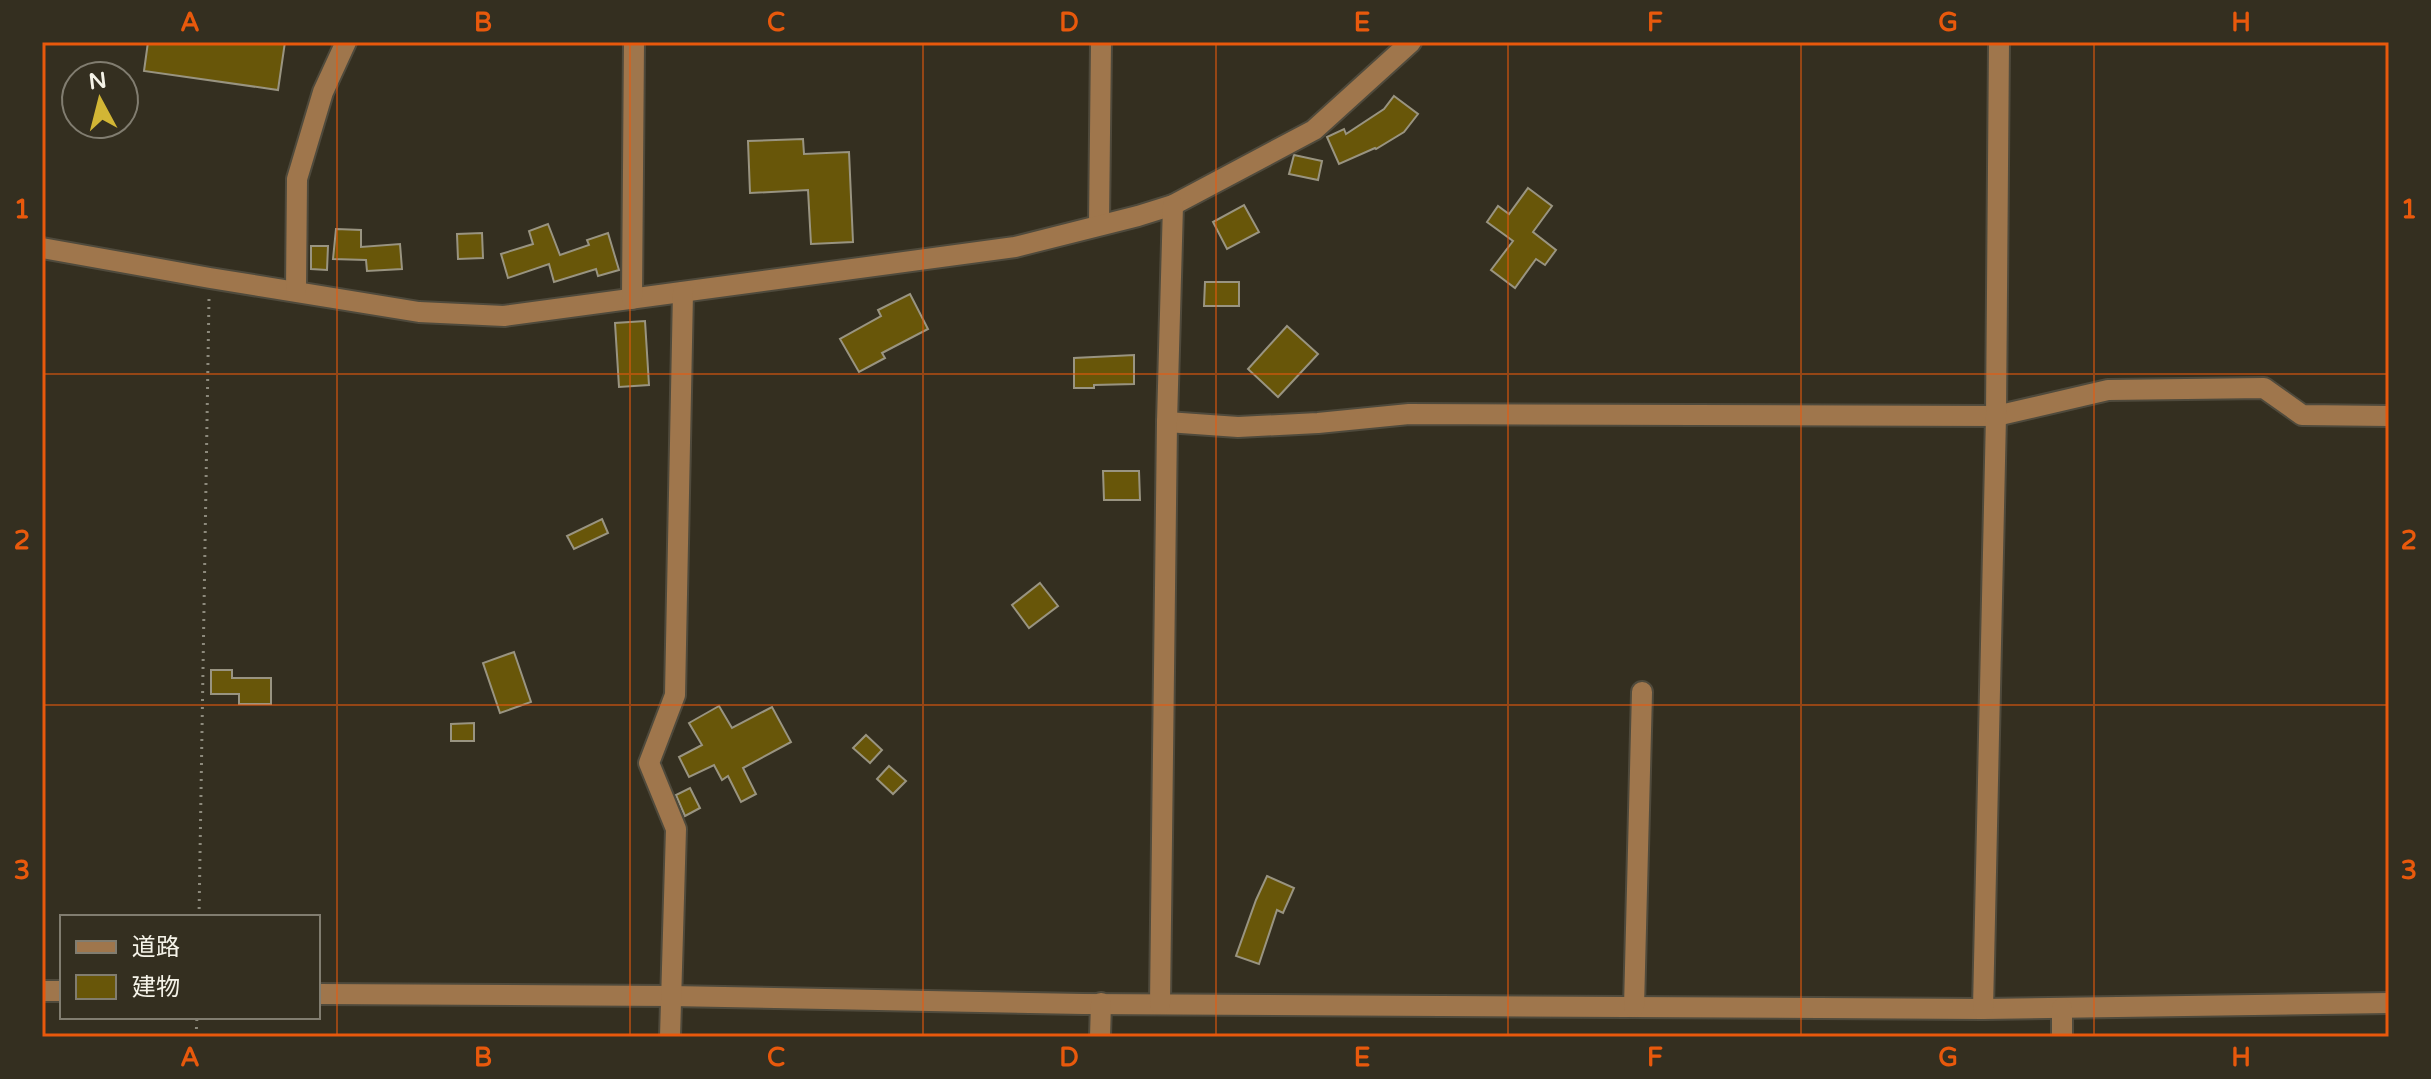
<svg xmlns="http://www.w3.org/2000/svg" width="2431" height="1079" viewBox="0 0 2431 1079" font-family="'Varela Round','Noto Sans JP',sans-serif">
	<rect width="100%" height="100%" fill="#342f20"/>
	<!-- building -->
	<g fill="#685609" stroke="#999481" stroke-width="2">
		<path d="M148 42H285L278 90 144 71Z"/>
		<path d="M1394 96 1418 114 1404 132 1376 149 1375 148 1339 164 1327 137 1344 129 1346 134 1384 109Z"/>
		<path d="M803 139 804 154 849 152 853 242 811 244 808 190 750 193 748 141Z"/>
		<path d="M1294 155 1322 161 1318 180 1289 174Z"/>
		<path d="M1528 188 1552 206 1533 232 1556 250 1545 265 1536 259 1515 288 1491 270 1513 241 1487 222 1498 206 1509 214Z"/>
		<path d="M1244 205 1259 232 1227 249 1213 222Z"/>
		<path d="M548 224 560 255 589 245 587 240 608 233 619 270 598 276 596 269 554 282 549 264 508 278 501 254 533 244 529 231Z"/>
		<path d="M336 229 361 230V247L400 244 402 269 367 271 366 260 333 259Z"/>
		<path d="M482 233 483 258 458 259 457 234Z"/>
		<path d="M311 246H328L327 270 311 269Z"/>
		<path d="M1205 282H1239V306H1204Z"/>
		<path d="M910 294 928 329 882 353 885 358 859 372 840 339 881 316 878 310Z"/>
		<path d="M645 321 649 385 619 387 615 323Z"/>
		<path d="M1287 326 1318 354 1278 397 1248 369Z"/>
		<path d="M1134 355V384L1094 385V388H1074V358Z"/>
		<path d="M1103 471H1139L1140 500H1104Z"/>
		<path d="M602 519 608 533 574 549 567 536Z"/>
		<path d="M1040 583 1058 606 1029 628 1012 605Z"/>
		<path d="M514 652 531 702 500 713 483 663Z"/>
		<path d="M211 670H232V678H271V704H239V694H211Z"/>
		<path d="M719 706 732 728 772 707 791 742 743 768 756 794 741 802 728 776 722 780 714 765 689 777 679 757 702 745 689 723Z"/>
		<path d="M474 723V741H451V724Z"/>
		<path d="M866 735 882 750 870 763 853 748Z"/>
		<path d="M889 766 906 781 893 794 877 779Z"/>
		<path d="M690 788 700 808 685 816 676 795Z"/>
		<path d="M1267 876 1294 888 1283 913 1277 910 1259 964 1236 956 1256 900Z"/>
	</g>
	<g fill="none" stroke-linecap="round" stroke-linejoin="round">
		<defs>
			<g id="minor">
				<path d="M1099 225 1101 42"/>
				<path d="M42 248 210 278 419 312 504 316 1015 247 1138 216 1173 205 1314 130 1411 42"/>
				<path d="M296 291 297 179 323 92 346 42"/>
				<path d="M632 299 634 42"/>
				<path d="M1167 422 1238 427 1318 423 1409 414 1996 416 2108 390 2264 388 2302 415 2389 416"/>
				<path d="M42 991H62"/>
				<path d="M318 994 671 996 1083 1004 1983 1009 2389 1003"/>
				<path d="M1160 1004 1167 422 1173 205"/>
				<path d="M1634 1007 1642 692"/>
				<path d="M2062 1008V1037"/>
				<path d="M1983 1009 1996 416 1999 42"/>
				<path d="M670 1037 676 829 649 763 675 695 683 292"/>
				<path d="M1100 1037 1101 1003"/>
			</g>
		</defs>
		<!-- minor casing -->
		<use href="#minor" stroke="#4f4a3c" stroke-width="24"/>
		<!-- path -->
		<g stroke="#8d8a7c" stroke-width="3" stroke-dasharray="2 6" stroke-linecap="butt">
			<path d="M199 917 209 298"/>
			<path d="M196 1037 197 1017"/>
		</g>
		<!-- minor -->
		<use href="#minor" stroke="#9f764c" stroke-width="20"/>
	</g>
	<!-- grid -->
	<path fill="none" stroke="#e8590c" stroke-width="2" stroke-opacity="0.55" d="M337 42V1037M630 42V1037M923 42V1037M1216 42V1037M1508 42V1037M1801 42V1037M2094 42V1037M42 374H2389M42 705H2389"/>
	<!-- border -->
	<rect width="2431" height="1079" fill="none" stroke="#342f20" stroke-width="88"/>
	<!-- legend -->
	<rect x="60" y="915" width="260" height="104" fill="#342f20" stroke="#817d70" stroke-width="2"/>
	<rect x="76" y="941" width="40" height="12" fill="#9f764c" stroke="#817d70" stroke-width="2"/>
	<text x="132" y="955" font-size="24" fill="#f5f3e8">道路</text>
	<rect x="76" y="975" width="40" height="24" fill="#685609" stroke="#817d70" stroke-width="2"/>
	<text x="132" y="995" font-size="24" fill="#f5f3e8">建物</text>
	<!-- north arrow -->
	<g transform="translate(100 100) rotate(353)"><circle r="38" fill="#342f20" stroke="#817d70" stroke-width="2"/>
	<path d="M0-6L14 30L0 20L-14 30Z" fill="#d2b635"/>
	<text y="-12" font-size="22" font-weight="bold" text-anchor="middle" fill="#f5f3e8">N</text>
	</g>
	<rect x="44" y="44" width="2343" height="991" fill="none" stroke="#e8590c" stroke-width="3"/>
	<g font-size="26" text-anchor="middle" font-weight="bold" fill="#e8590c">
		<text x="190" y="31">A</text>
		<text x="483" y="31">B</text>
		<text x="776" y="31">C</text>
		<text x="1069" y="31">D</text>
		<text x="1362" y="31">E</text>
		<text x="1655" y="31">F</text>
		<text x="1948" y="31">G</text>
		<text x="2241" y="31">H</text>
		<text x="22" y="218">1</text>
		<text x="2409" y="218">1</text>
		<text x="22" y="549">2</text>
		<text x="2409" y="549">2</text>
		<text x="22" y="879">3</text>
		<text x="2409" y="879">3</text>
		<text x="190" y="1066">A</text>
		<text x="483" y="1066">B</text>
		<text x="776" y="1066">C</text>
		<text x="1069" y="1066">D</text>
		<text x="1362" y="1066">E</text>
		<text x="1655" y="1066">F</text>
		<text x="1948" y="1066">G</text>
		<text x="2241" y="1066">H</text>
	</g>
</svg>
